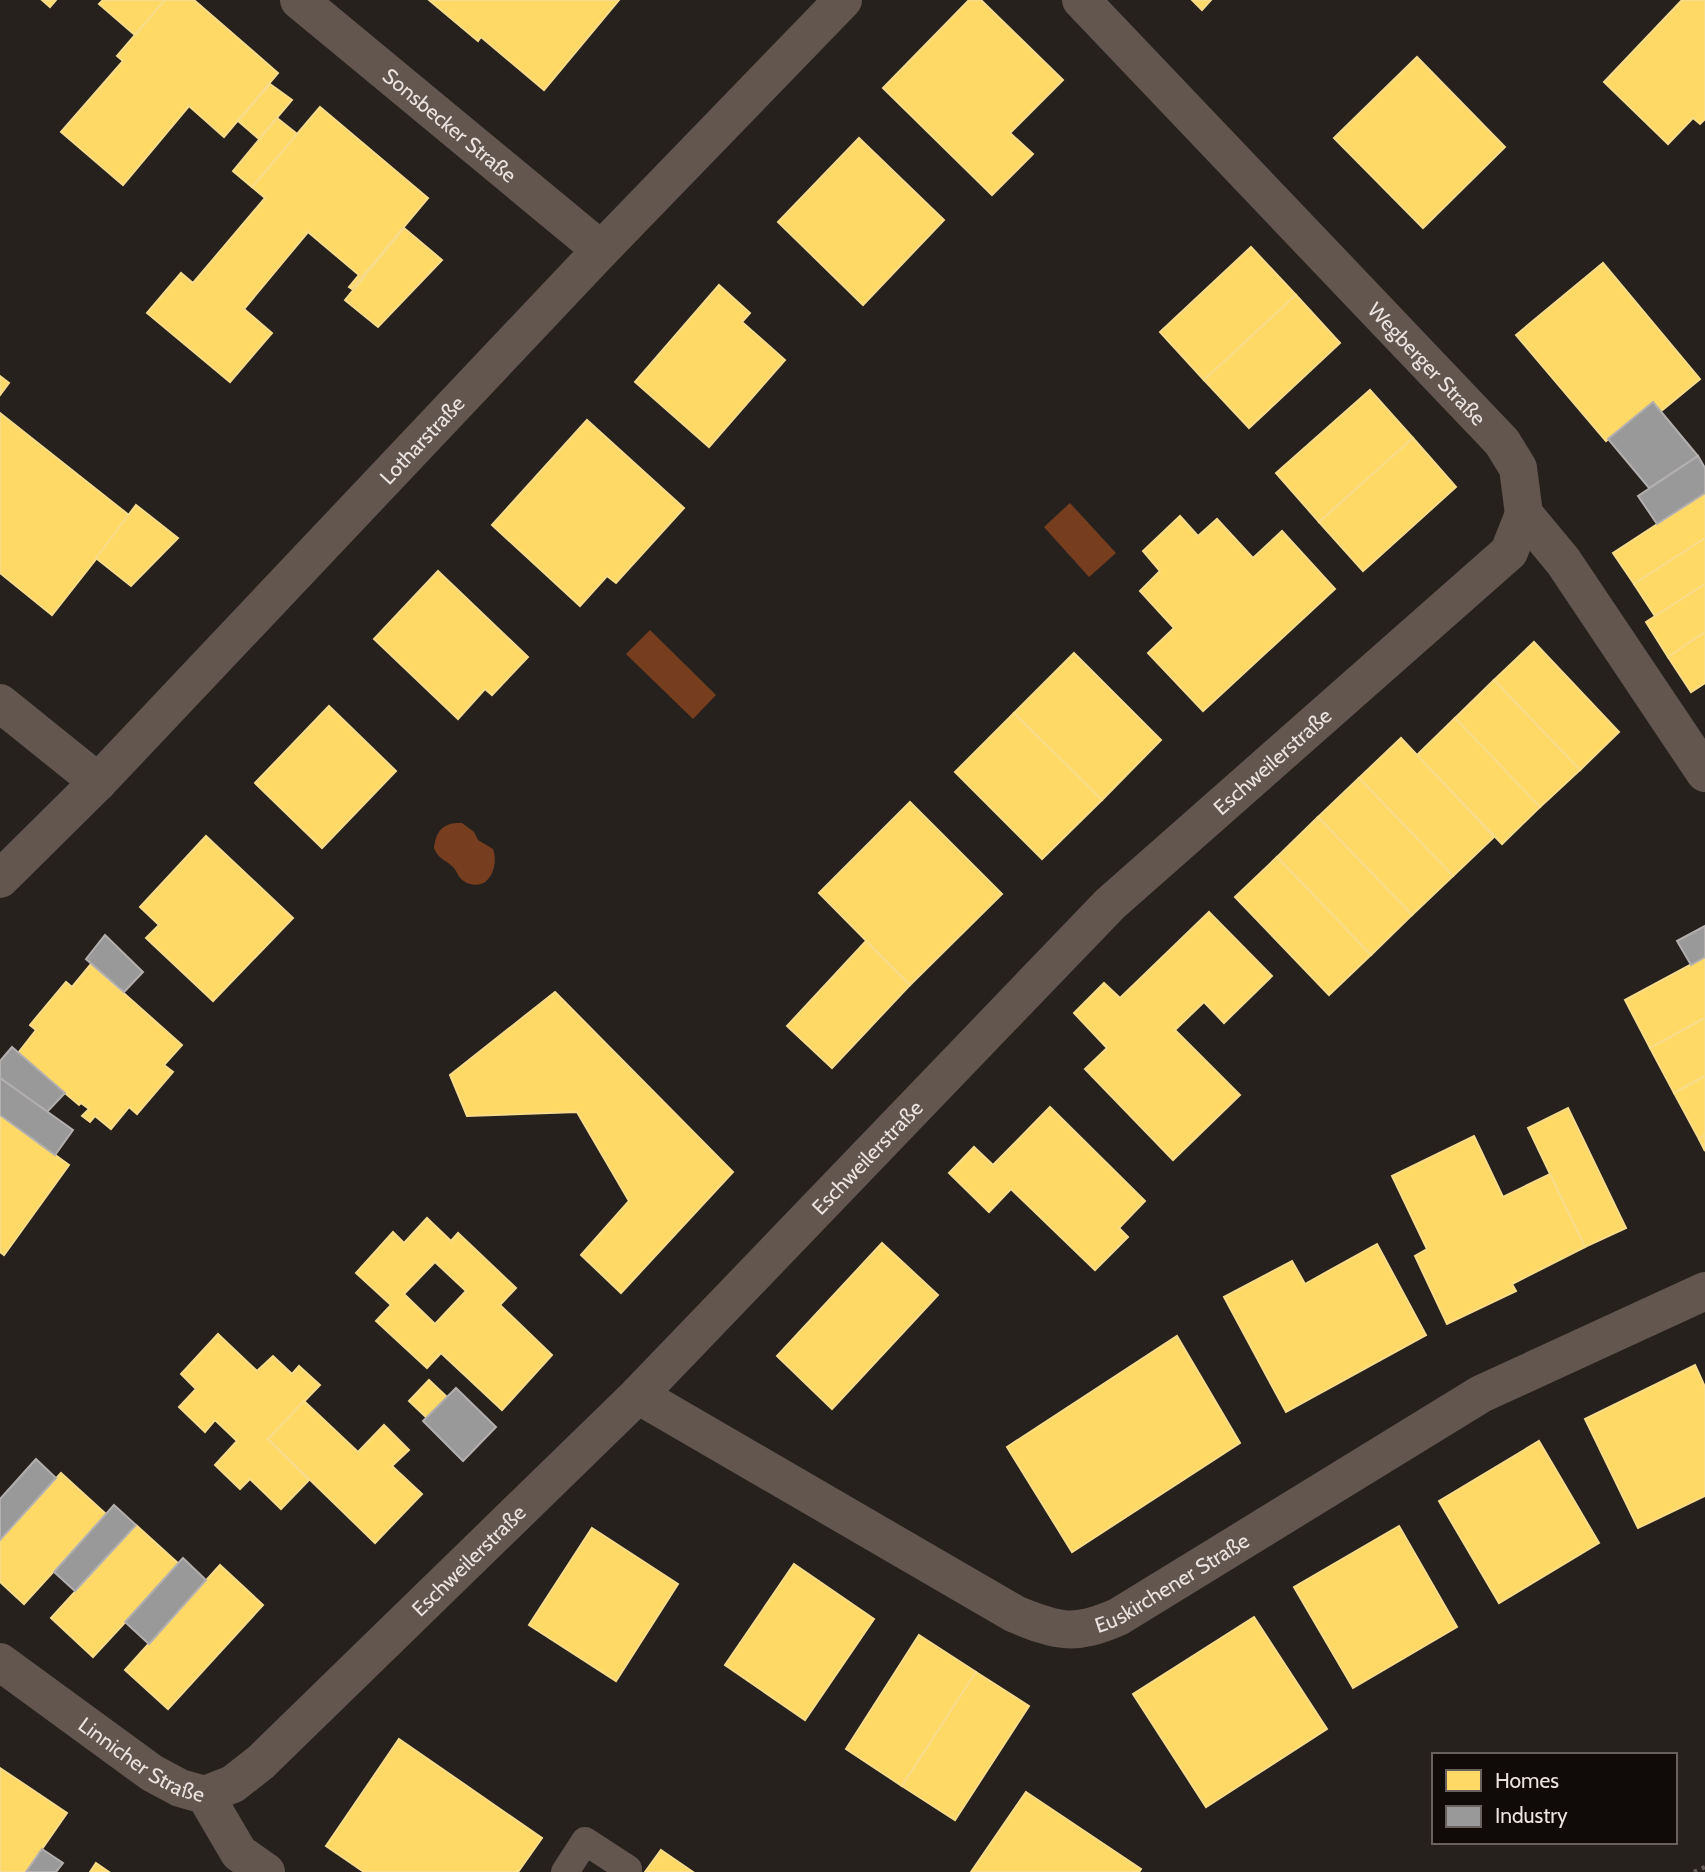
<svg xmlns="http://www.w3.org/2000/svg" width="1705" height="1872" viewBox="0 0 1705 1872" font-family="Cabin,sans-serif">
	<rect width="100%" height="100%" fill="#27211e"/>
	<!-- water -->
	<g fill="#763e1e">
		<path d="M1070 503 1116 553 1089 577 1044 527Z"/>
		<path d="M650 630 716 695 693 719 626 654Z"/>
		<path d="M462 823 474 832 478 840 493 849C499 865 490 892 467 883 458 879 458 872 453 867 445 859 439 860 434 848 436 830 444 822 462 823Z"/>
	</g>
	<!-- homes -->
	<g fill="#ffd966" stroke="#f9dc8a" stroke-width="2" fill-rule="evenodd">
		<path d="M42 0H56L50 7Z"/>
		<path d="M103 0H165L135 35 99 4Z"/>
		<path d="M165 0H194L278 73 224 137 189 106 123 185 61 132 123 61 117 56Z"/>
		<path d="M429 0H619L544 90 481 37 478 41Z"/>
		<path d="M969 0H981L1063 80 1010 133 1033 154 992 195 883 88Z"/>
		<path d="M1192 0H1211L1202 10Z"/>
		<path d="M1682 0H1705V119L1700 124 1693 118 1668 144 1604 82Z"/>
		<path d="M1417 57 1505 147 1423 228 1334 138Z"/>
		<path d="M270 84 292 100 259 139 238 121Z"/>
		<path d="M320 107 428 198 352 289 349 287 359 275 308 232 244 309 272 333 230 382 147 313 181 273 193 283 265 198 252 187Z"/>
		<path d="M277 118 297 134 252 187 233 171Z"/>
		<path d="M859 138 944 220 863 305 778 222Z"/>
		<path d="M404 228 442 260 378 327 345 300Z"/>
		<path d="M1251 247 1296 295 1204 380 1160 332Z"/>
		<path d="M1603 263 1700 379 1660 412 1653 402 1606 441 1516 335Z"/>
		<path d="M719 285 750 313 742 322 785 360 709 447 635 382Z"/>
		<path d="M1296 295 1340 343 1249 428 1204 380Z"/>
		<path d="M0 376 9 383 0 395Z"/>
		<path d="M1370 390 1413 438 1319 522 1276 473Z"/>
		<path d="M0 413 130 516 52 615 0 573Z"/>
		<path d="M587 420 684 508 616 583 607 576 580 606 492 525Z"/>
		<path d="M1413 438 1456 487 1363 571 1319 522Z"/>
		<path d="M1705 493V538L1634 584 1613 553Z"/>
		<path d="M136 505 178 538 131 586 96 558Z"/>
		<path d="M1180 516 1198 536 1217 519 1253 558 1282 531 1335 589 1203 711 1148 653 1174 628 1140 591 1160 571 1143 551Z"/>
		<path d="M1705 538V584L1655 616 1634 584Z"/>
		<path d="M438 571 528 657 492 695 485 689 458 719 374 639Z"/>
		<path d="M1705 584V632L1668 657 1646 622Z"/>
		<path d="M1705 632V683L1691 692 1668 657Z"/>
		<path d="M1534 642 1619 732 1580 770 1494 680Z"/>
		<path d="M1074 653 1161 740 1102 800 1014 713Z"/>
		<path d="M1494 680 1580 770 1540 807 1455 718Z"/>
		<path d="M329 706 396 771 322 848 255 783Z"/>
		<path d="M1014 713 1102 800 1042 859 955 772Z"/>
		<path d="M1455 718 1540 807 1502 844 1417 755Z"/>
		<path d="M1401 738 1494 837 1453 876 1359 778Z"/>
		<path d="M1359 778 1453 876 1412 915 1318 817Z"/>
		<path d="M910 802 1002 894 910 985 819 893Z"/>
		<path d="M1318 817 1412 915 1371 955 1277 857Z"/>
		<path d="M206 836 293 918 213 1001 146 938 159 925 140 907Z"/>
		<path d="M1277 857 1371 955 1329 995 1235 897Z"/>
		<path d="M1209 912 1272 976 1224 1023 1204 1002 1175 1030 1240 1095 1173 1160 1085 1069 1107 1048 1074 1013 1104 983 1120 998Z"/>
		<path d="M866 941 910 985 832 1068 787 1026Z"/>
		<path d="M1705 957V1018L1650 1048 1625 1000Z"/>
		<path d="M91 964 182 1045 164 1065 173 1072 137 1114 129 1107 111 1129 95 1116 90 1122 82 1116 89 1109 81 1103 79 1105 18 1053 36 1030 30 1025 66 982 72 987Z"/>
		<path d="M555 992 733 1172 621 1293 581 1255 629 1201 577 1112 467 1116 450 1075Z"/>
		<path d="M1705 1018V1076L1674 1093 1650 1048Z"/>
		<path d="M1705 1076V1135L1699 1139 1674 1093Z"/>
		<path d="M1050 1107 1145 1201 1119 1228 1128 1237 1095 1270 1011 1189 989 1212 949 1173 974 1147 993 1165Z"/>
		<path d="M1568 1108 1626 1228 1585 1247 1528 1128Z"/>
		<path d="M0 1115 69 1165 4 1255 0 1252Z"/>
		<path d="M1705 1135V1151L1699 1139Z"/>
		<path d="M1474 1136 1503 1197 1550 1174 1585 1247 1512 1284 1516 1291 1447 1324 1415 1256 1427 1249 1392 1176Z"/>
		<path d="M427 1218 451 1241 458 1233 516 1288 500 1305 552 1355 502 1410 441 1353 427 1368 376 1321 391 1305 356 1273 393 1232 404 1243ZM435 1262 466 1291 435 1324 404 1294Z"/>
		<path d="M882 1243 938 1295 832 1409 777 1356Z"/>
		<path d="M1377 1244 1426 1335 1286 1412 1224 1297 1292 1261 1305 1284Z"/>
		<path d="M218 1334 257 1371 273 1356 292 1374 299 1366 320 1385 268 1439 309 1480 281 1509 250 1479 240 1489 215 1465 237 1441 215 1420 205 1432 179 1407 196 1389 181 1374Z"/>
		<path d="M1177 1336 1240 1443 1072 1552 1007 1447Z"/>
		<path d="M1695 1365 1705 1387V1496L1638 1528 1585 1419Z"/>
		<path d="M429 1380 447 1397 427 1418 409 1401Z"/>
		<path d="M304 1401 358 1452 384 1425 409 1450 392 1466 422 1494 375 1543 268 1439Z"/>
		<path d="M1539 1441 1599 1543 1499 1603 1439 1501Z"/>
		<path d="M61 1473 106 1514 24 1604 0 1582V1540Z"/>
		<path d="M136 1525 179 1564 93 1657 51 1618Z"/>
		<path d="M1399 1526 1457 1627 1353 1688 1294 1587Z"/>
		<path d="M592 1528 678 1584 616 1681 529 1625Z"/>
		<path d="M794 1564 874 1619 805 1720 725 1665Z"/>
		<path d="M220 1565 263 1605 168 1709 125 1670Z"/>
		<path d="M1254 1617 1327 1729 1206 1807 1133 1694Z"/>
		<path d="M919 1635 976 1672 902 1786 846 1749Z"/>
		<path d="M976 1672 1029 1706 955 1820 902 1786Z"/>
		<path d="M399 1739 542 1838 518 1872H364L326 1846Z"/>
		<path d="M0 1768 67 1813 26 1872H0Z"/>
		<path d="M1026 1792 1141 1869 1139 1872H971Z"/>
		<path d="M661 1850 693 1872H645Z"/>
		<path d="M96 1863 109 1872H90Z"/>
	</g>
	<!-- industry -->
	<g fill="#999" stroke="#b2afae" stroke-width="2">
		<path d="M1653 402 1698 456 1649 488 1608 439Z"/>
		<path d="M1698 456 1705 468V493L1657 524 1638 496Z"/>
		<path d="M1705 926V957L1691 965 1677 941Z"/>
		<path d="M105 935 143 972 124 992 86 959Z"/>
		<path d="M12 1047 65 1093 47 1112 0 1078V1061Z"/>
		<path d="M0 1078 73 1130 55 1155 0 1115Z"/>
		<path d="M456 1388 496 1427 463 1461 423 1421Z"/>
		<path d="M36 1459 56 1478 0 1540V1499Z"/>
		<path d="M114 1505 136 1525 75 1591 54 1572Z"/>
		<path d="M183 1558 206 1580 149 1644 125 1622Z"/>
		<path d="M42 1849 63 1863 56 1872H26Z"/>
	</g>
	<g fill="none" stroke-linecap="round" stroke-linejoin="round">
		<!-- path -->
		<path stroke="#675c57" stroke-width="4.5" stroke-dasharray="3.5 5" stroke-linecap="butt" d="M1694 1872 1705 1867"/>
		<!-- service -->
		<path stroke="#63564f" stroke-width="28" d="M565 1872 585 1841 628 1869"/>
		<!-- minor -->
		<g stroke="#63564f" stroke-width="38">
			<path id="s1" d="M299 0 601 250"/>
			<path id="s2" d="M1081 0 1502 442 1518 468 1524 514 1563 561 1705 773"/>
			<path d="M0 703 98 782"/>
			<path id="s3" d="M0 879 98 782 601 250 843 0"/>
			<path id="s4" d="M638 1395 1015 1614C1059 1632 1074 1636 1118 1617L1481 1394 1705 1291"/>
			<path id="s5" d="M0 1662 152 1773 180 1788 205 1795 239 1853 266 1872"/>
			<path id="s6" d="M205 1795 233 1784 261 1762 638 1395 1110 904 1509 552 1524 514"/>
		</g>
	</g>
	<g text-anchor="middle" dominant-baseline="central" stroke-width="7" stroke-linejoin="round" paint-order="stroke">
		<!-- street labels -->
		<g font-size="21" fill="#ebe3df" stroke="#100b08">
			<text stroke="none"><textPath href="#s1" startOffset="196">Sonsbecker Straße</textPath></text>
			<text stroke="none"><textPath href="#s2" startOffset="502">Wegberger Straße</textPath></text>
			<text stroke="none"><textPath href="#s3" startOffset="609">Lotharstraße</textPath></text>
			<text stroke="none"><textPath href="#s6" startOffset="1489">Eschweilerstraße</textPath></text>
			<text stroke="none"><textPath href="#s6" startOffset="922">Eschweilerstraße</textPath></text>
			<text stroke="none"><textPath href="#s6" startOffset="355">Eschweilerstraße</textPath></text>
			<text stroke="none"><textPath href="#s4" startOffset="607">Euskirchener Straße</textPath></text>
			<text stroke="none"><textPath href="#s5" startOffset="173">Linnicher Straße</textPath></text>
		</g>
	</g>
	<!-- legend -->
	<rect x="1432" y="1753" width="245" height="91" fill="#100b08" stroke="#68615e" stroke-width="2"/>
	<rect x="1446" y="1770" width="35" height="21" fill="#ffd966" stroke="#68615e" stroke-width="2"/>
	<text x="1495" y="1788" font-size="21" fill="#ebe3df">Homes</text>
	<rect x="1446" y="1806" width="35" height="21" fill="#999999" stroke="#68615e" stroke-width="2"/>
	<text x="1495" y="1823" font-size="21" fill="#ebe3df">Industry</text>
</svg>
